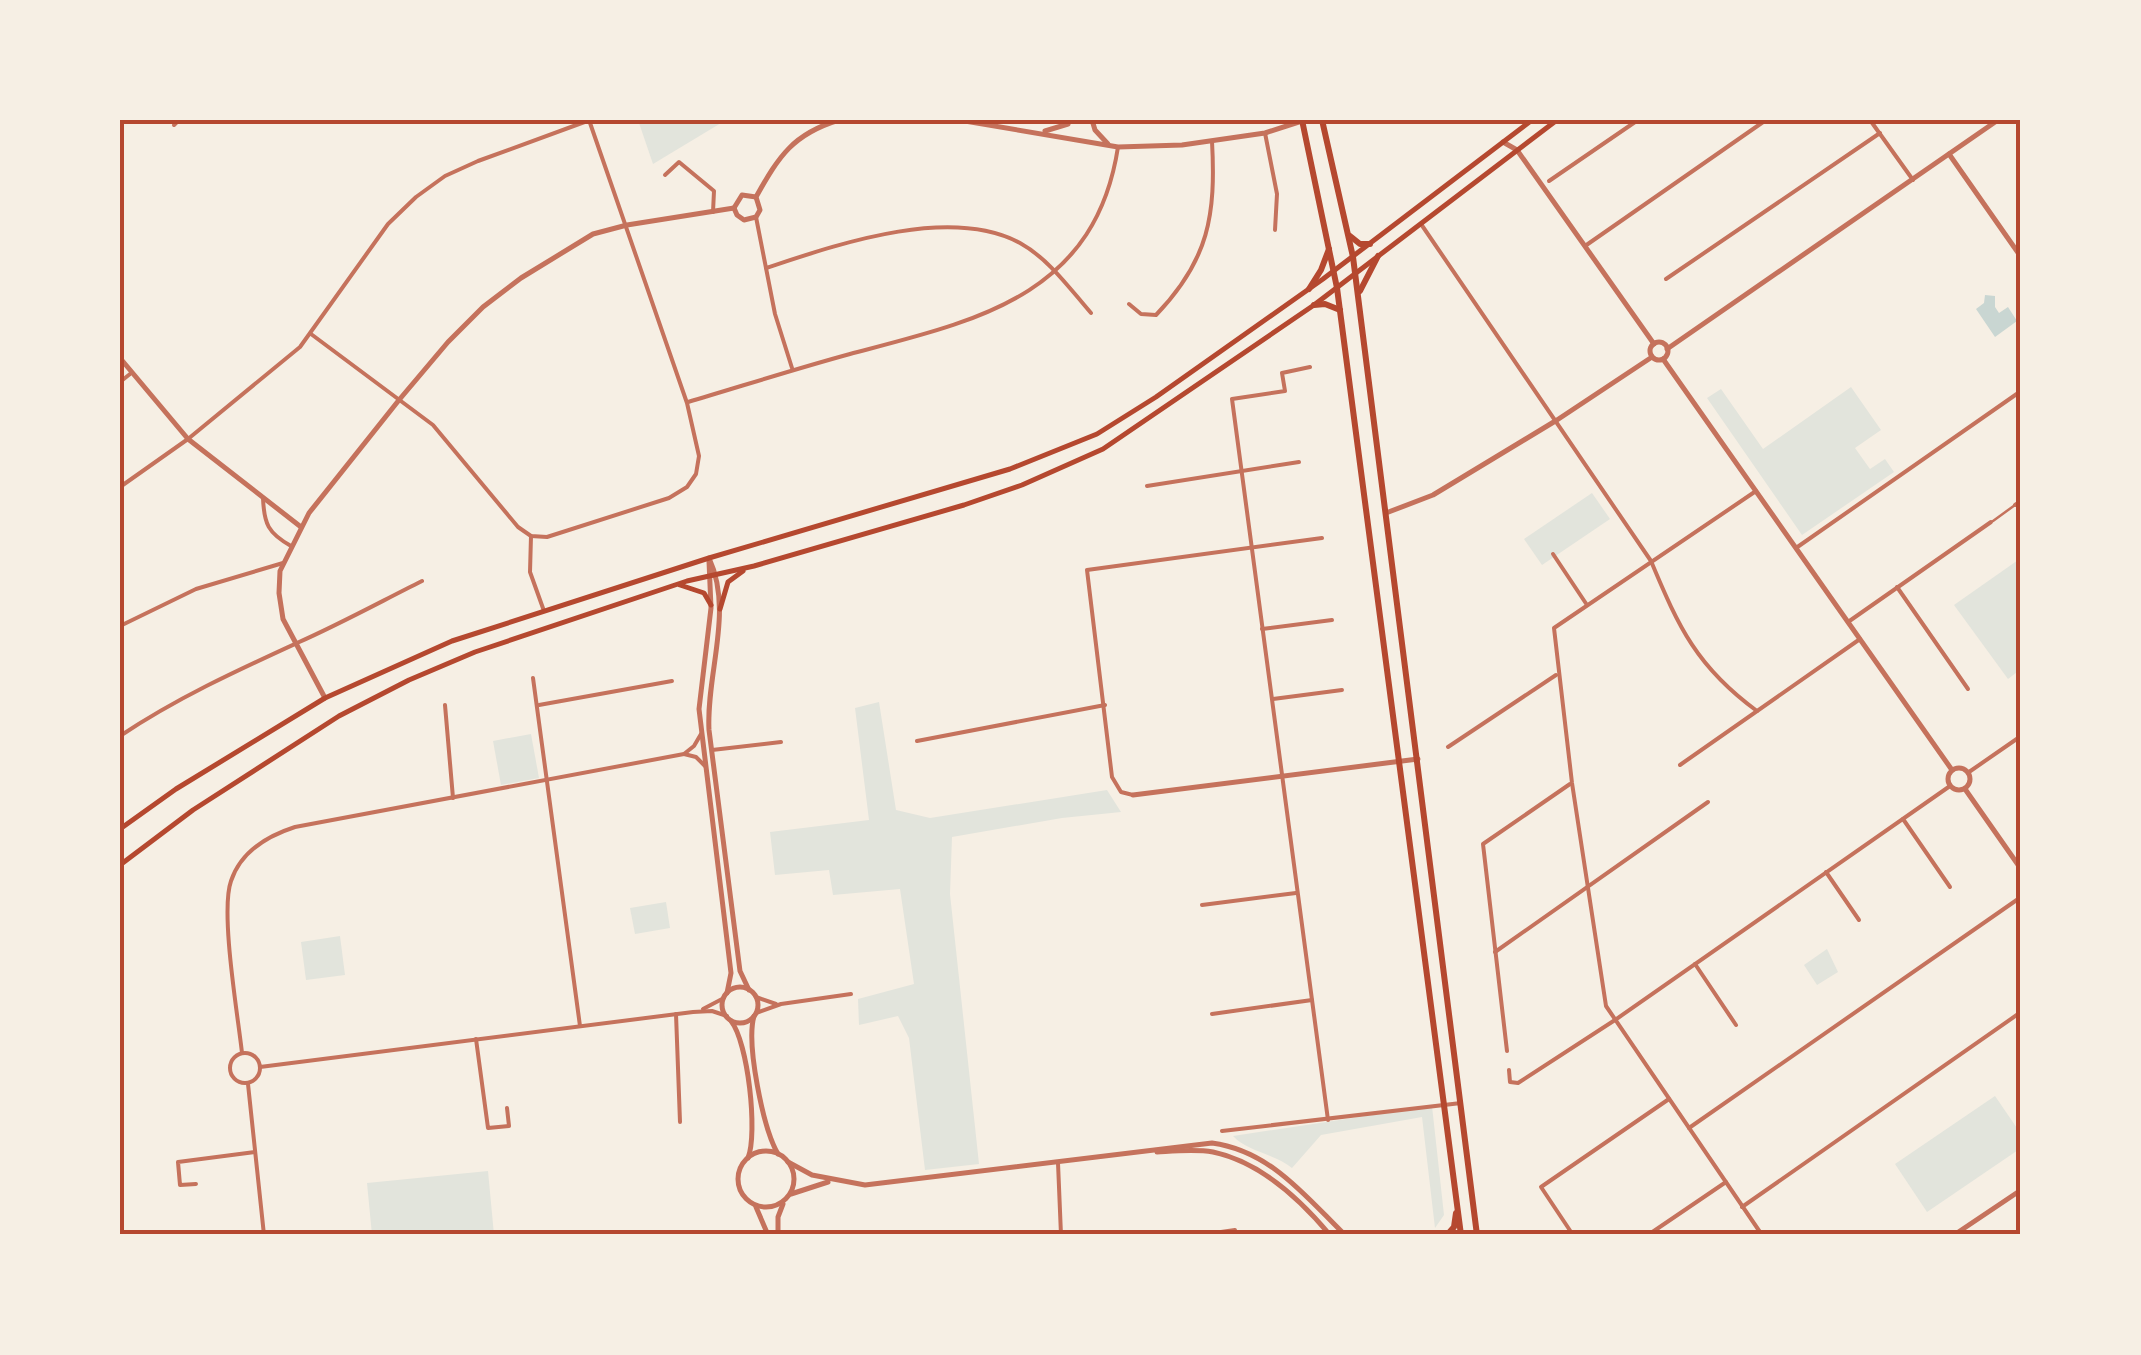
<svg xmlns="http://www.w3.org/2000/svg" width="2141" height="1355" viewBox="0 0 2141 1355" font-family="Mulish,sans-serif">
	<rect width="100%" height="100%" fill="#f6efe4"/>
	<!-- green -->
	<g fill="#e2e4dc">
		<path d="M638 120H726L653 164Z"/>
		<path d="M1851 387 1881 430 1855 448 1870 469 1885 459 1894 472 1802 535 1707 398 1721 389 1763 449Z"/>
		<path d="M1592 493 1610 519 1542 565 1524 539Z"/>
		<path d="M2021 558V669L2008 679 1954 605Z"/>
		<path d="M879 702 896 810 930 818 1107 790 1121 812 1062 818 952 837 950 894 979 1164 925 1170 909 1038 898 1016 859 1025 858 999 914 984 900 889 833 895 829 870 775 875 770 832 869 820 855 708Z"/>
		<path d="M531 734 539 778 501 785 493 741Z"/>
		<path d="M666 902 670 928 635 934 630 908Z"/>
		<path d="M340 936 345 975 306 980 301 942Z"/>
		<path d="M1827 949 1838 972 1817 985 1804 965Z"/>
		<path d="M1995 1096 2021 1134V1148L1927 1212 1895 1164Z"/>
		<path d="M1432 1106 1444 1215 1435 1228 1422 1117 1321 1135 1292 1168C1275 1154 1246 1151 1233 1136Z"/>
		<path d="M488 1171 494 1235H372L367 1183Z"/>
	</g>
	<!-- water -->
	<path fill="#c9d6d2" d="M1985 295 1995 296V307L1999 313 2008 307 2017 321 1995 337 1976 309 1984 303Z"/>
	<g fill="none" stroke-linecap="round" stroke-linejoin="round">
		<!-- pedestrian -->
		<path stroke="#c5725c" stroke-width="2.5" d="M1993 521 2015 505"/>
		<!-- minor -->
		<g stroke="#c5725c" stroke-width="4">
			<path d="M1870 120 1913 180"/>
			<path d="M174 125 179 120"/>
			<path d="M1265 133 1277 194 1275 230"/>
			<path d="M665 175 679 162 714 191 713 212"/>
			<path d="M1549 181 1638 120"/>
			<path d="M756 217 775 314 792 368"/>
			<path d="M1421 224 1651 561C1679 628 1697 667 1757 711"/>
			<path d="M1585 246 1766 120"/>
			<path d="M766 268C836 245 949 205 1020 243 1049 259 1070 289 1091 313"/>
			<path d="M1666 279 1880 133"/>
			<path d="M1129 304 1141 314 1156 315C1209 260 1216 215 1212 141"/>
			<path d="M311 334 433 425 518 527 531 536 547 537 669 498 687 487 696 474 699 456 687 403 589 120"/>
			<path d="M1310 367 1282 373 1285 391 1232 399 1328 1120"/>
			<path d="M120 382 130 374"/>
			<path d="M688 402C742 386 795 369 850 354 975 321 1095 297 1118 147"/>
			<path d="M1147 486 1299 462"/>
			<path d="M120 487 188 439 300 347 388 224 416 197 445 176 478 161 590 120"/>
			<path d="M1756 491 1554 628 1572 783 1606 1006 1762 1235"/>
			<path d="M263 498C264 524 268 533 291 546"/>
			<path d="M2015 505 2021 501"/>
			<path d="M531 536 530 572 544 611"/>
			<path d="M1796 548 2021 391"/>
			<path d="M1553 554 1587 605"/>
			<path d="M1897 587 1968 689"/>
			<path d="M1848 622 1991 522"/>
			<path d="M120 626 196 589 283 563"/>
			<path d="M1262 629 1332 620"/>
			<path d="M533 678 580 1026"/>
			<path d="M1273 699 1342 690"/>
			<path d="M445 705 453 798"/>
			<path d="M539 705 672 681"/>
			<path d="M120 736C177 698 236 671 297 643 340 624 380 602 422 581"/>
			<path d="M917 741 1105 705"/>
			<path d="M1448 747 1556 675"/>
			<path d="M712 750 781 742"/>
			<path d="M684 754 696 757 705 766"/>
			<path d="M1680 765 1860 639"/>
			<path d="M1969 772 2021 736"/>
			<path d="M1133 795 1121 792 1112 777 1087 570 1322 538"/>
			<path d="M1903 819 1950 887"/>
			<path d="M1826 872 1859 920"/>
			<path d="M1202 905 1296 893"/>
			<path d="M1495 952 1708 802"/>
			<path d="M1695 964 1736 1025"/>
			<path d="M756 997 776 1004"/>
			<path d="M703 1009 724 998"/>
			<path d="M756 1013 781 1004 851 994"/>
			<path d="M676 1014 680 1122"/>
			<path d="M1212 1014 1312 1000"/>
			<path d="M476 1039 488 1128 509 1126 507 1108"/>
			<path d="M1507 1051 1483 844 1570 784"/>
			<circle cx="245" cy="1068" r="15"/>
			<path d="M242 1053C238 1016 220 912 231 881 241 851 267 836 295 827L684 754 694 746 701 734"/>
			<path d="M260 1067 693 1012 712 1011 727 1016"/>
			<path d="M1509 1070 1510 1082 1518 1083 1615 1020 1950 786"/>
			<path d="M248 1084 264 1235"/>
			<path d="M1689 1128 2021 897"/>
			<path d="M1222 1131 1461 1103"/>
			<path d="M1058 1163 1061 1235"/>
			<path d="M196 1184 180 1185 178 1162 255 1152"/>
			<path d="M1742 1207 2021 1012"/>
			<path d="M1200 1235 1235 1230"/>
			<path d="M1573 1235 1541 1187 1669 1099"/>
			<path d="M1648 1235 1726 1182"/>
		</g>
		<!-- tertiary -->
		<g stroke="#c5725c" stroke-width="5">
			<path d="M959 120 1118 147 1182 145 1265 133 1305 120"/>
			<path d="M1092 120 1095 130 1108 144"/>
			<path d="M1045 131 1068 124"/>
			<path d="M1503 142 1517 150 1654 344"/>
			<path d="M1949 154 2021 257"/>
			<path d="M734 208 737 215 744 220 756 217 760 210 756 197C779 156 793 134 839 120"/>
			<path d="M734 208 742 195 756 197"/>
			<circle cx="1659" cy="351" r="9"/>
			<path d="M1667 349 1998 120"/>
			<path d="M120 358 188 439 301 527"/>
			<path d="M1663 359 1952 770"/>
			<path d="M1386 513 1433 495 1557 420 1652 357"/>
			<path d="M709 558C734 612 706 673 709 730L740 971 749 990"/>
			<path d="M709 561 711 608 699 709 731 973 727 993"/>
			<path d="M325 698 283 619 279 593 280 571 309 513 399 400 448 342 483 307 521 278 593 234 627 225 734 208"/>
			<circle cx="1959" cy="779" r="11"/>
			<path d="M1965 789 2021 869"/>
			<path d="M1133 795 1418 759"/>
			<circle cx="740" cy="1005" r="18"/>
			<path d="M754 1016C746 1044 763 1128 778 1154"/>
			<path d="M731 1021C748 1042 758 1133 748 1158"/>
			<circle cx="766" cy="1179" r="28"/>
			<path d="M1157 1152C1175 1151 1195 1149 1213 1152 1261 1162 1300 1199 1330 1235"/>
			<path d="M788 1162 812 1175 865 1185 1212 1143C1271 1151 1306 1197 1345 1235"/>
			<path d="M791 1194 828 1182"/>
			<path d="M756 1207 768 1235"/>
			<path d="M778 1235V1217L783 1204"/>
			<path d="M1954 1235 2021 1190"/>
		</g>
		<!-- secondary -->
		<g stroke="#b5482f" stroke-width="5">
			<path d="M680 585 704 593 711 605"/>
			<path d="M720 609 728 582 743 571"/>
			<path d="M120 829 176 789 325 698 452 641 709 558 1010 469 1097 434 1156 397 1323 279 1532 120"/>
			<path d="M120 865 193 810 339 716 409 680 475 652 687 581 754 566 964 505 1022 485 1103 449 1314 305 1557 120"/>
		</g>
		<!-- primary -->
		<g stroke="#b5482f" stroke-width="6">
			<path d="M1302 120 1337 288 1461 1235"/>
			<path d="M1322 120 1353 257 1477 1235"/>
			<path d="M1350 236 1360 244H1370"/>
			<path d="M1309 289 1321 270 1329 249"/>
			<path d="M1360 291 1378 256"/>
			<path d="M1314 305 1325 304 1340 310"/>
			<path d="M1447 1235 1454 1227 1456 1213"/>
		</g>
	</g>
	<!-- border -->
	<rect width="2141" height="1355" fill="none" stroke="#f6efe4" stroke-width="245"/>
	<rect x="122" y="122" width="1896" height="1110" fill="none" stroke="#b5482f" stroke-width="4"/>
</svg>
